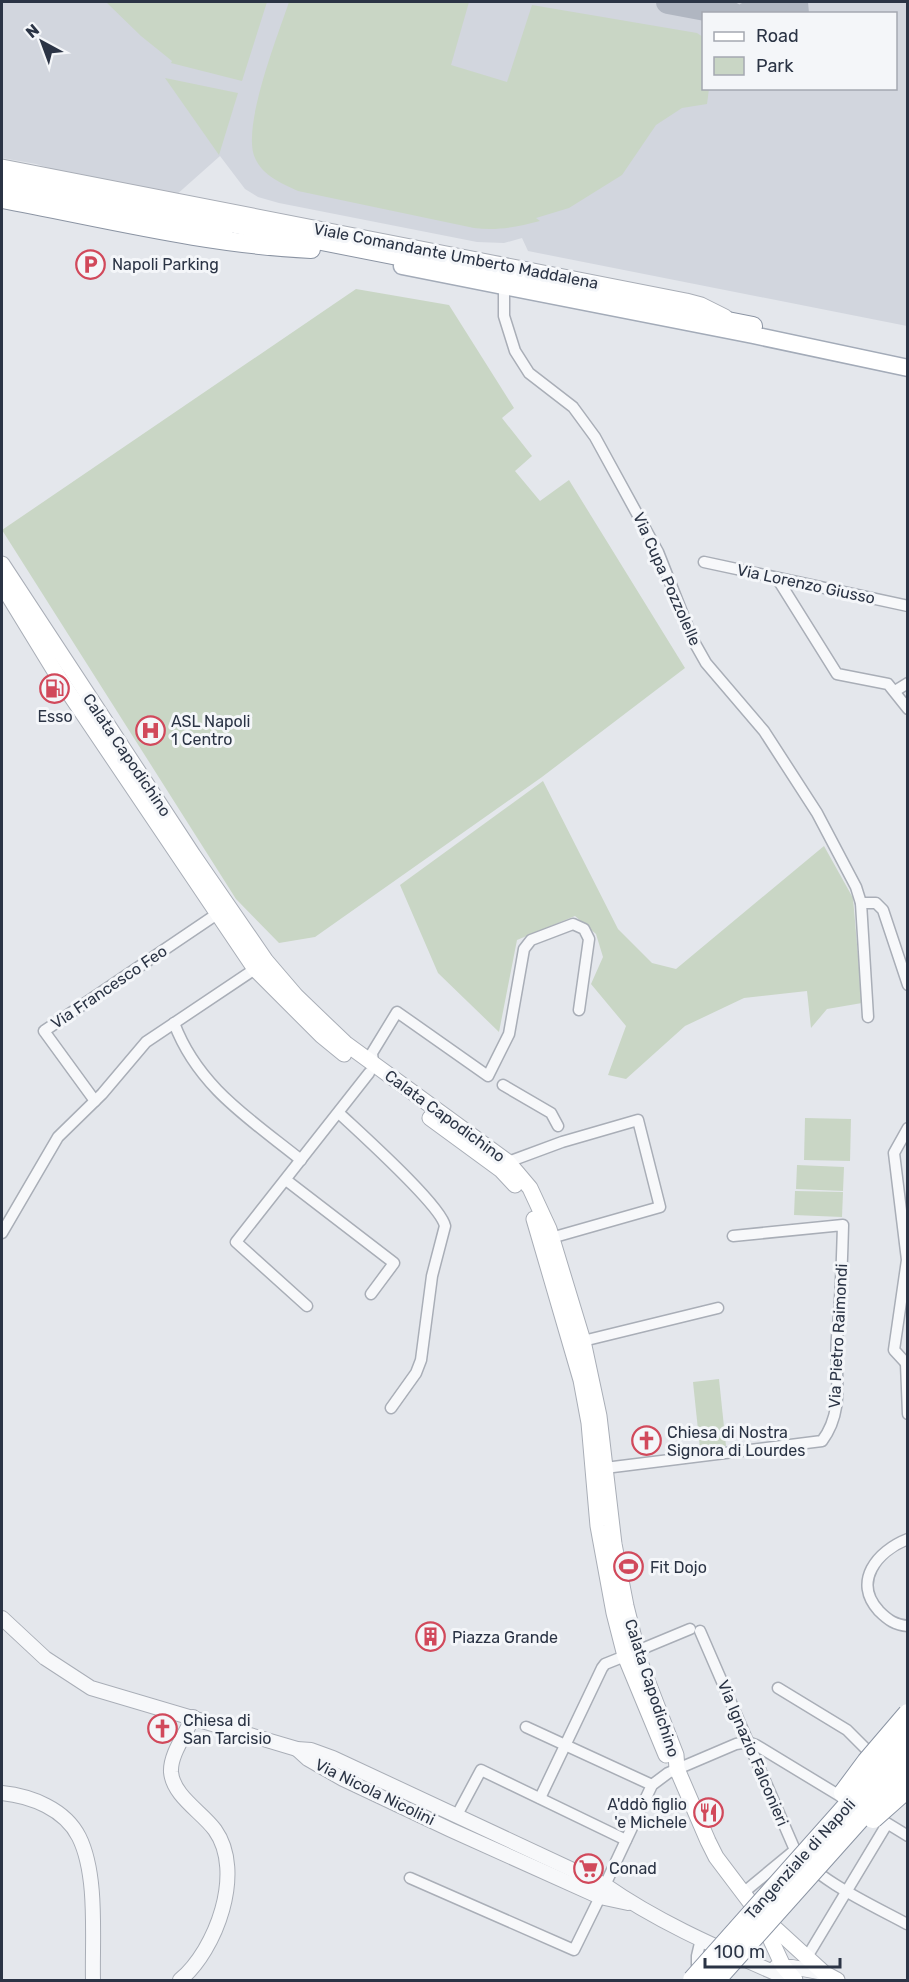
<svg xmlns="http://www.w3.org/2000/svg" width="909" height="1982" viewBox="0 0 909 1982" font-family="Rubik,sans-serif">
	<rect width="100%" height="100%" fill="#e4e7ec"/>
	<!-- built -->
	<path fill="#d2d6de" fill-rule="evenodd" d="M2 2H907V326L528 251 522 238 504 243 477 242 279 203 258 197 245 189 220 156 175 196 77 177 36 164 2 158ZM704 14H896V88H704Z"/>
	<!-- green -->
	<g fill="#c9d6c5">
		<path d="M106 2H267L242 81 171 63 172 61 141 36Z"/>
		<path d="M289 2H469L451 65 507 82 532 5 697 33 703 37 704 88 709 89 707 104 682 108 656 125 622 175 569 208 536 218 540 221C517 227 498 231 474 228L298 191C281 183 263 176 255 158 241 128 278 35 289 2Z"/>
		<path d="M165 78 238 93 219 155Z"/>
		<path d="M356 289 449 305 514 408 502 418 532 456 515 471 540 501 569 480 685 668 542 777 315 937 279 943 236 899 2 530Z"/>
		<path d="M543 781 618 929 652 963 676 969 824 846 853 898 862 1003 827 1009 811 1028 807 991 744 998 685 1026 626 1079 608 1075 626 1026 591 984 603 957 596 934 575 916 517 940 499 1032 438 973 400 885Z"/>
		<path d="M805 1118 851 1119 850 1161 804 1160Z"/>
		<path d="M797 1165 844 1167 843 1191 796 1189Z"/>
		<path d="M795 1191 843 1192 842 1217 794 1215Z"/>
		<path d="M719 1379 726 1446 700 1449 693 1382Z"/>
	</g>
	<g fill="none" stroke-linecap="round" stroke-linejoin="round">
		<!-- taxiway -->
		<g stroke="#b0b6c1" stroke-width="24">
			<path d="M668 2 732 14"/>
			<path d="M796 2 797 14"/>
			<path d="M747 14 765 10 778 2"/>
		</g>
		<defs>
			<g id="minor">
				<path d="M504 286V316L515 351 529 373 573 407 595 437 658 552 693 640 706 663 764 731 817 813 856 887 861 903 868 1017"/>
				<path d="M704 562 908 606"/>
				<path d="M777 578 837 674 888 684 908 709"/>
				<path d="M895 691 908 683"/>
				<path d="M861 903H876L883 910 908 985"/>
				<path d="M174 1023C198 1087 250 1119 301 1160"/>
				<path d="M373 1063 372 1053 397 1012 488 1076 509 1034 524 949 531 940 573 924 584 929 589 939 579 1010"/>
				<path d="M503 1085 551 1113 558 1126"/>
				<path d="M95 1101 44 1031 217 914"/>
				<path d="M339 1113C359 1132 441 1205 445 1226L432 1276 421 1360 416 1373 391 1408"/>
				<path d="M508 1162 562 1142 638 1120 660 1207 551 1238"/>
				<path d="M286 1180 394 1263 371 1294"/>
				<path d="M2 1233 58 1137 102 1094 146 1042 255 969"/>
				<path d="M307 1306 236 1242 369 1073"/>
				<path d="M583 1341 718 1308"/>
				<path d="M908 1361 906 1363 908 1414"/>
				<path d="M906 1363 894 1350 907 1260 894 1153 908 1128"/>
				<path d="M605 1468 822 1441C846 1409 834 1374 837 1337 841 1300 842 1263 843 1225L733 1236"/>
				<path d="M908 1539C877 1551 852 1582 879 1611 888 1620 895 1625 908 1626"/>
				<path d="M700 1631 795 1850C816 1880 874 1906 907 1924"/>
				<path d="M637 1651 690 1629"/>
				<path d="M778 1688 847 1730 875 1758"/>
				<path d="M526 1727 652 1785"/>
				<path d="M540 1798 602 1668 605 1664 625 1656"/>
				<path d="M872 1814 908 1836"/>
				<path d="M457 1815 481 1770 626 1840"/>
				<path d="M410 1878 574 1950 600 1897"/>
				<path d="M605 1885 652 1785 668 1773 736 1744 748 1742 756 1745 845 1799"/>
				<path d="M743 1893 795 1850"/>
				<path d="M807 1957 887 1824"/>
				<path d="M697 1965V1956L701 1939"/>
			</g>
			<g id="tertiary">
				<path d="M2 1618 45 1658 91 1688 297 1749 311 1750 333 1758 605 1885C662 1925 728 1952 791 1980"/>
				<path d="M297 1749 308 1759 343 1779 451 1830 600 1897 628 1903"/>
				<path d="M2 1793C31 1796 65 1809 79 1837 98 1875 92 1939 93 1980"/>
				<path d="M776 1967H792L824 1973"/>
				<path d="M180 1980C216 1950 245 1872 215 1830 202 1812 173 1796 171 1772 170 1754 186 1734 193 1717"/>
			</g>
			<g id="secondary">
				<path d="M2 167 686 301 701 305 725 317"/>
				<path d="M2 188 225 232"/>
				<path d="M2 564 193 855 266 961 296 996 345 1043 508 1162 530 1188 549 1229 583 1341 599 1416 614 1544 626 1606 640 1662 676 1755 677 1769 708 1841 716 1857 759 1914 783 1966 795 1980"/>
				<path d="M2 585 59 678 255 969 322 1036 344 1054"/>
				<path d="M430 1118 501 1170 515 1185"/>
				<path d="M534 1219 581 1380 589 1423 598 1526 614 1613 625 1656 666 1755"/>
				<path d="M766 1920 824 1973 837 1980"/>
			</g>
			<path id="primary" d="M402 266 753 335 908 368"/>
			<g id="trunk">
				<path d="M2 178 753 326"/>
				<path d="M2 199C104 218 206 244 311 249"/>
			</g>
		</defs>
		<!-- minor casing -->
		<use href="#minor" stroke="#a9aeb7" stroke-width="13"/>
		<!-- tertiary casing -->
		<use href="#tertiary" stroke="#a9aeb7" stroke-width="16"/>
		<!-- secondary casing -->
		<use href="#secondary" stroke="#a9aeb7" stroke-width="17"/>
		<!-- primary casing -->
		<use href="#primary" stroke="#a3abb8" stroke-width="19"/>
		<!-- trunk casing -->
		<use href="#trunk" stroke="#8b94a3" stroke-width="20"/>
		<!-- minor -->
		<use href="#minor" stroke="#f7f8fa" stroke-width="10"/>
		<!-- tertiary -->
		<use href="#tertiary" stroke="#f7f8fa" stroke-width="14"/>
		<!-- secondary -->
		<use href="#secondary" stroke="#fff" stroke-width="15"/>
		<!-- primary -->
		<use href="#primary" stroke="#fff" stroke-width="16"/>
		<!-- trunk -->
		<use href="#trunk" stroke="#fff" stroke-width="18"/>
		<defs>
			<g id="motorway-bridge">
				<path d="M844 1793 867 1762 908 1714"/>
				<path d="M873 1818 908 1787"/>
				<path d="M693 1980 908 1738"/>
				<path d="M715 1980 908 1764"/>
			</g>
		</defs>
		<!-- motorway-bridge casing -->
		<use href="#motorway-bridge" stroke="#8b94a3" stroke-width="22" stroke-linecap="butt"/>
		<!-- motorway-bridge -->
		<use href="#motorway-bridge" stroke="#fff" stroke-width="20"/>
	</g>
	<!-- icons -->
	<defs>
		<symbol id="parking-ring" viewBox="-11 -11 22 22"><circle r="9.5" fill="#f4f6f9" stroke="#d1495b" stroke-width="1.5"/><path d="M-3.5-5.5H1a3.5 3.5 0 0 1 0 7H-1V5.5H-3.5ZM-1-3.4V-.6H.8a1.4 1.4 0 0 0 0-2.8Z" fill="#d1495b"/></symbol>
		<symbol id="fuel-ring" viewBox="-11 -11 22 22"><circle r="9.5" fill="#f4f6f9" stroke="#d1495b" stroke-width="1.5"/><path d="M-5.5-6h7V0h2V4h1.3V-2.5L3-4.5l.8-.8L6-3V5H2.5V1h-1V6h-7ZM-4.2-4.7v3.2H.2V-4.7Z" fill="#d1495b"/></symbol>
		<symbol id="hospital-ring" viewBox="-11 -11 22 22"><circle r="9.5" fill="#f4f6f9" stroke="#d1495b" stroke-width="1.5"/><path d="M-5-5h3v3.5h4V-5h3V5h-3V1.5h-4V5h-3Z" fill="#d1495b"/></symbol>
		<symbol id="church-ring" viewBox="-11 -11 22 22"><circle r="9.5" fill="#f4f6f9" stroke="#d1495b" stroke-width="1.5"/><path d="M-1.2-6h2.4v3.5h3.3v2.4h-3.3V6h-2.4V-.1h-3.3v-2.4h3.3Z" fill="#d1495b"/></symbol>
		<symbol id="stadium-ring" viewBox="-11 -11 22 22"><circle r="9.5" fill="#f4f6f9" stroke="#d1495b" stroke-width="1.5"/><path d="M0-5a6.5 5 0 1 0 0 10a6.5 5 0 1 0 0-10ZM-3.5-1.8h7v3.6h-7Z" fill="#d1495b"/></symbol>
		<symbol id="building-ring" viewBox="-11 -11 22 22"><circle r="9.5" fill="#f4f6f9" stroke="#d1495b" stroke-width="1.5"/><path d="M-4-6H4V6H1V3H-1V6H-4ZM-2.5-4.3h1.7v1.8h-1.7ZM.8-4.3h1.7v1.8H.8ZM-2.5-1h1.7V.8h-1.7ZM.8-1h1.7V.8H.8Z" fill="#d1495b"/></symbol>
		<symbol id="restaurant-ring" viewBox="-11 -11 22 22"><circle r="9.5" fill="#f4f6f9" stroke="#d1495b" stroke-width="1.5"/><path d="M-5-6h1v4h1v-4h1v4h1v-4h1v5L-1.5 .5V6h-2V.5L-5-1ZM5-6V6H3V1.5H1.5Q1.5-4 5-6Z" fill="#d1495b"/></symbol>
		<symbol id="supermarket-ring" viewBox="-11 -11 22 22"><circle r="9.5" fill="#f4f6f9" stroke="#d1495b" stroke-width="1.5"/><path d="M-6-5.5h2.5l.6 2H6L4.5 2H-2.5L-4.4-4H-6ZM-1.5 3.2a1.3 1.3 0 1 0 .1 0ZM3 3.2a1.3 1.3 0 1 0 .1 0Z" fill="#d1495b"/></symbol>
	</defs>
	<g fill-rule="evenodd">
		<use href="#parking-ring" x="74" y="248" width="33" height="33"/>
		<use href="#fuel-ring" x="38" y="672" width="33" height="33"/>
		<use href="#hospital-ring" x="134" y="714" width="33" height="33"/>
		<use href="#church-ring" x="630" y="1424" width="33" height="33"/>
		<use href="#stadium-ring" x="612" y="1550" width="33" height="33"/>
		<use href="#building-ring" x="414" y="1620" width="33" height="33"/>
		<use href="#church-ring" x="146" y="1712" width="33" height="33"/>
		<use href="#restaurant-ring" x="692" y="1796" width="33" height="33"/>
		<use href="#supermarket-ring" x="572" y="1852" width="33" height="33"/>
	</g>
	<g text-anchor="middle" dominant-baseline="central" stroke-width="6" stroke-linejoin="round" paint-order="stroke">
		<!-- street labels -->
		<g font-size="16" fill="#2b3445" stroke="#f4f6f9">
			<text transform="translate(456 256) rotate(11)">Viale Comandante Umberto Maddalena</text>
			<text transform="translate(667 579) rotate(66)">Via Cupa Pozzolelle</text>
			<text transform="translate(806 584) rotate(12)">Via Lorenzo Giusso</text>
			<text transform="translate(127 755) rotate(56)">Calata Capodichino</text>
			<text transform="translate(109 987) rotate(-34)">Via Francesco Feo</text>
			<text transform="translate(445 1116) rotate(36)">Calata Capodichino</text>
			<text transform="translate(838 1336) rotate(-87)">Via Pietro Raimondi</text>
			<text transform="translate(652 1688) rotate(72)">Calata Capodichino</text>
			<text transform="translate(753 1753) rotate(67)">Via Ignazio Falconieri</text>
			<text transform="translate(375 1792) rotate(26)">Via Nicola Nicolini</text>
			<text transform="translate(800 1859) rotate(-48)">Tangenziale di Napoli</text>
		</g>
		<!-- poi labels -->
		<g font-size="16" fill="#2b3445" stroke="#f4f6f9" text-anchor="start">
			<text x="112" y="264">Napoli Parking</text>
			<text x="55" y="716" text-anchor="middle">Esso</text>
			<text x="171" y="721">ASL Napoli<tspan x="171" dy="18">1 Centro</tspan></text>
			<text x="667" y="1432">Chiesa di Nostra<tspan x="667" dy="18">Signora di Lourdes</tspan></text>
			<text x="650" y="1567">Fit Dojo</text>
			<text x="452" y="1637">Piazza Grande</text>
			<text x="183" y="1720">Chiesa di<tspan x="183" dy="18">San Tarcisio</tspan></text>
			<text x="687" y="1804" text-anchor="end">A'ddò figlio<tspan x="687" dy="18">'e Michele</tspan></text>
			<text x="609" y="1868">Conad</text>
		</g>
	</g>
	<!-- border -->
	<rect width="909" height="1982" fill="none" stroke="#2b3445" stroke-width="6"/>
	<!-- legend -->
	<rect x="702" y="12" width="195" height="78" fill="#f4f6f9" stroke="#a4a8b1" stroke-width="1.5"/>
	<rect x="714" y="32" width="30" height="9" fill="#ffffff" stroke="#a4a8b1" stroke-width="1.5"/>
	<text x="756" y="42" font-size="18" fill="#2b3445">Road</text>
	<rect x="714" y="57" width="30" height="18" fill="#c9d6c5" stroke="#a4a8b1" stroke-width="1.5"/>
	<text x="756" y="72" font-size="18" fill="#2b3445">Park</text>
	<!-- north arrow -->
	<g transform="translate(42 42) rotate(319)" stroke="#f4f6f9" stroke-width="4.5" paint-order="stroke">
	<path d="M0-4.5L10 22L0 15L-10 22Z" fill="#2b3445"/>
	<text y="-9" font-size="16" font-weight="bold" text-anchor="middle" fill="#2b3445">N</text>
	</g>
	<!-- scale -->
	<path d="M705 1958v9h135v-9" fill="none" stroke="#2b3445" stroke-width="3"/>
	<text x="714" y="1958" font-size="18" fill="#2b3445" stroke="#f4f6f9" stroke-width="4.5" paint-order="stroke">100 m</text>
</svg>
